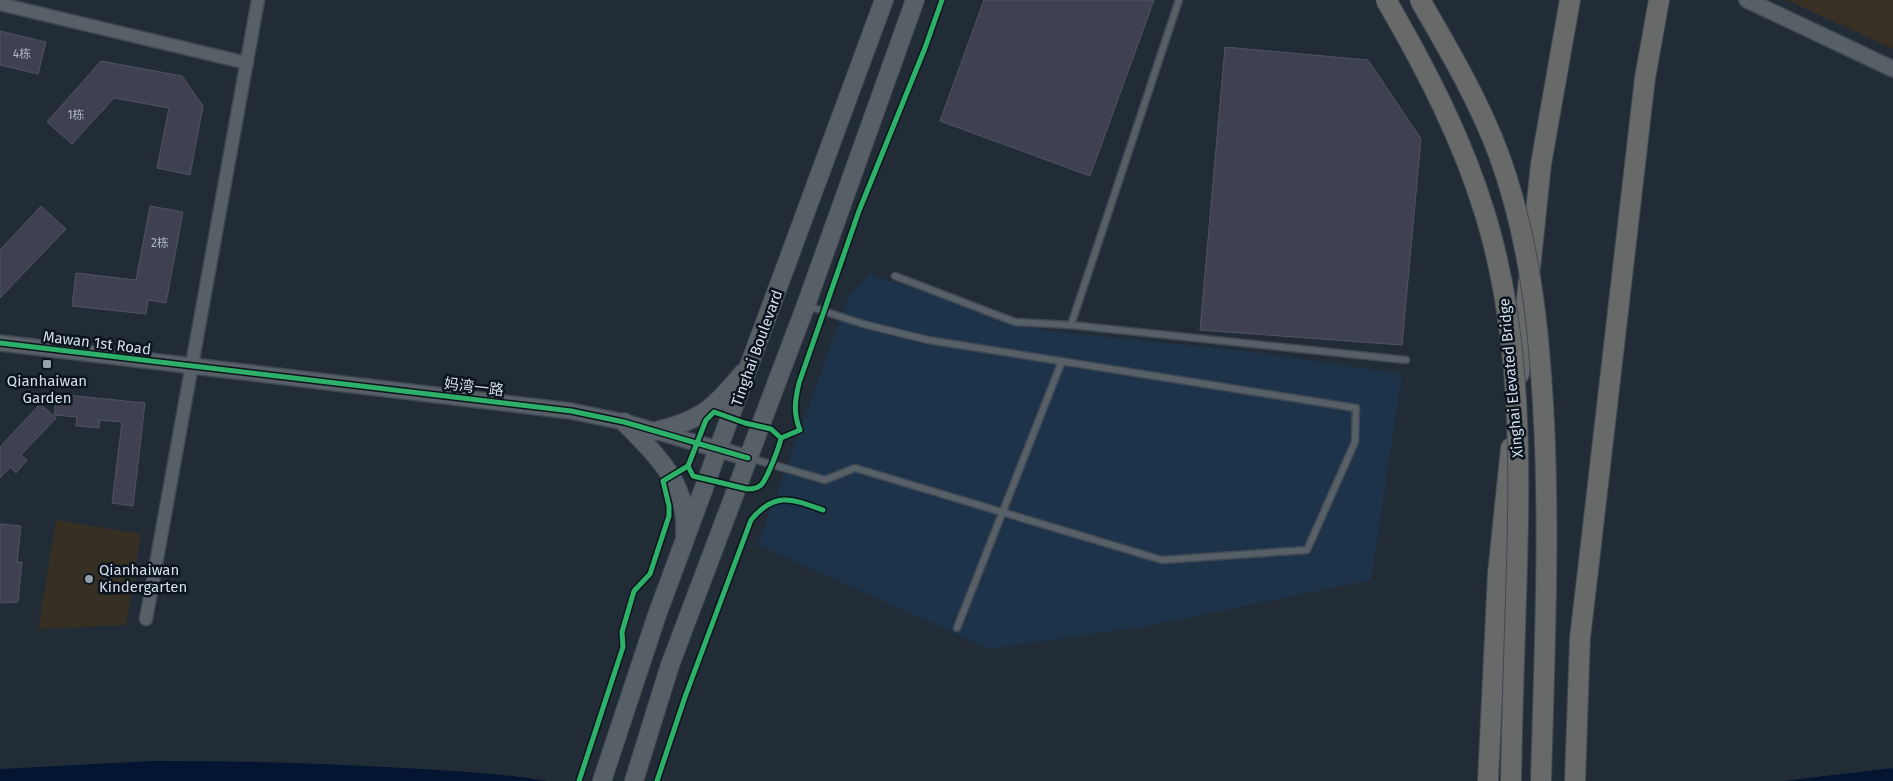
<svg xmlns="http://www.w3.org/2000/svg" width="1893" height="781" viewBox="0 0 1893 781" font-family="'Fira Sans','Noto Sans SC',sans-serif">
	<rect width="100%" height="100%" fill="#222c37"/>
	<!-- built -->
	<path fill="#1d334a" d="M869 274 1047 331 1246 351 1402 374 1371 580 1152 625 990 649 758 545 849 296Z"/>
	<!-- industrial -->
	<path fill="#382f25" d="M1787 0H1893V49Z"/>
	<!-- education -->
	<path fill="#363024" d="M56 520 141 534 126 625 38 629Z"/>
	<!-- water -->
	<g fill="#031531">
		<path d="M152 761C236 761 319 763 403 768 451 771 500 773 548 781H0V769Z"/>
		<path d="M1893 768V781H1782H1783Z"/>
	</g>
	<!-- building -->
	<g fill="#3f4153" stroke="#51545f">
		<path d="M984 0H1154L1090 176 940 121Z"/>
		<path d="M0 31 46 42 38 74 0 65Z"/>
		<path d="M1225 47 1368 60 1421 139 1402 345 1200 330Z"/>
		<path d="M101 61 182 76 203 106 190 175 157 168 169 108 114 98 72 144 47 122Z"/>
		<path d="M41 206 66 229 0 298V250Z"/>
		<path d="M150 206 183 212 166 303 148 300 146 314 72 306 76 273 136 280Z"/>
		<path d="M57 394 145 403 133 506 112 503 122 422 100 420 99 428 76 426 77 417 54 415Z"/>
		<path d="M40 404 56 418 21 455 27 460 16 473 10 467 0 478V447Z"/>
		<path d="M0 524 21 526 17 562H22L18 602 0 603Z"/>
	</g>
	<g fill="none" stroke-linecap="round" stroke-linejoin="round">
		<defs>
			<g id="service">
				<path d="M895 276 1015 322 1071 325 1406 360"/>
				<path d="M1071 325 1179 0"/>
				<path d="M750 458 825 480 855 468 1162 560 1307 550 1355 442 1356 408 928 340 863 324 808 306"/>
				<path d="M957 628 1062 361"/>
			</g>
			<g id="minor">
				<path d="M0 4 247 63"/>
				<path d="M146 619 258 0"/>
			</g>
			<g id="tertiary">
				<path d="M1747 0 1893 69"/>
				<path d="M0 343 571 411 624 422 748 458"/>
			</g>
			<g id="secondary">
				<path d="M624 422C656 455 688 483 685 533"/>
				<path d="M656 431C702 420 714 408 743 373"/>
				<path d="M602 781 657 615 884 0"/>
				<path d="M634 781 670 665 806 305 915 0"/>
			</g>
			<g id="primary">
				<path d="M1519 374 1541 164 1570 0"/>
				<path d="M1488 781 1498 573 1511 448"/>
				<path d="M1575 781 1580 638 1590 553 1645 78 1659 0"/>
			</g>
		</defs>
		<!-- service casing -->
		<use href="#service" stroke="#404953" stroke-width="9"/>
		<!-- minor casing -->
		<use href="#minor" stroke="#404953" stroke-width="15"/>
		<!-- tertiary casing -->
		<use href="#tertiary" stroke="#404953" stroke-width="18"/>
		<!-- secondary casing -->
		<use href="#secondary" stroke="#404953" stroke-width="20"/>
		<!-- primary casing -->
		<use href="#primary" stroke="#404953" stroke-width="22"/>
		<!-- service -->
		<use href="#service" stroke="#575f67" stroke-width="6"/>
		<!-- minor -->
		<use href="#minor" stroke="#575f67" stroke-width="12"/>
		<!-- tertiary -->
		<use href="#tertiary" stroke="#575f67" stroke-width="15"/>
		<!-- secondary -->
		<use href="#secondary" stroke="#575f67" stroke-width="18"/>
		<!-- primary -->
		<use href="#primary" stroke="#686a69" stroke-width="20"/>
		<defs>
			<g id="primary-bridge">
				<path d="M1386 0C1426 69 1463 140 1486 217 1523 340 1520 471 1516 599 1514 659 1512 720 1511 781"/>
				<path d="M1420 0C1449 50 1479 101 1499 155 1533 248 1541 347 1545 445 1549 557 1544 669 1541 781"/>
			</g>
		</defs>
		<!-- primary-bridge casing -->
		<use href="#primary-bridge" stroke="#404953" stroke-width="22" stroke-linecap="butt"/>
		<!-- primary-bridge -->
		<use href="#primary-bridge" stroke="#686a69" stroke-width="20"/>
		<defs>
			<g id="cycleway">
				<path d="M0 343 571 411 624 422 748 458"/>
				<path d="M781 438 800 430C793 413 795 400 799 383L859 211 925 48 942 0"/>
				<path d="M688 466 693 476 747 489C752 489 759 488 762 484 768 476 779 448 781 438"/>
				<path d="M579 781 623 647 622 632 634 591 650 574 669 516V506L663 481 688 466 706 420 714 412 745 423 771 429 781 438"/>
				<path d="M657 781 685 697 751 520C775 491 792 499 823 510"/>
			</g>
		</defs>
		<!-- cycleway casing -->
		<use href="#cycleway" stroke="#0c141d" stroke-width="8"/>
		<!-- cycleway -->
		<use href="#cycleway" stroke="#2db169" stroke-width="5"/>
	</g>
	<!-- markers -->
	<g fill="#95a0ad" stroke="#0c141d" stroke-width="2">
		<rect x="42" y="359" width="10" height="10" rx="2.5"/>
		<circle cx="89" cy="579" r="5"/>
	</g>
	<g text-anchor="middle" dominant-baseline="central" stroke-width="5" stroke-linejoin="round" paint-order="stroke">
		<!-- number labels -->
		<g font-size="12" fill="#aeb8c6">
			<text x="22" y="54">4栋</text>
			<text x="76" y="115">1栋</text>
			<text x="160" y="243">2栋</text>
		</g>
		<!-- street labels -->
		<g font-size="15" fill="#d3dfec" stroke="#0c141d">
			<text transform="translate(97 343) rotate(7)">Mawan 1st Road</text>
			<text transform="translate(757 348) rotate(-70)">Tinghai Boulevard</text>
			<text transform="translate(1511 378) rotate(-95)">Xinghai Elevated Bridge</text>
			<text transform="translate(474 387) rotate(7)">妈湾一路</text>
		</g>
		<!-- poi labels -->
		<g font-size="15" fill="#d3dfec" stroke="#0c141d">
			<text x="47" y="381">Qianhaiwan<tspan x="47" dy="17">Garden</tspan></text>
			<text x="99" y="570" text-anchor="start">Qianhaiwan<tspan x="99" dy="17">Kindergarten</tspan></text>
		</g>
	</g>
</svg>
